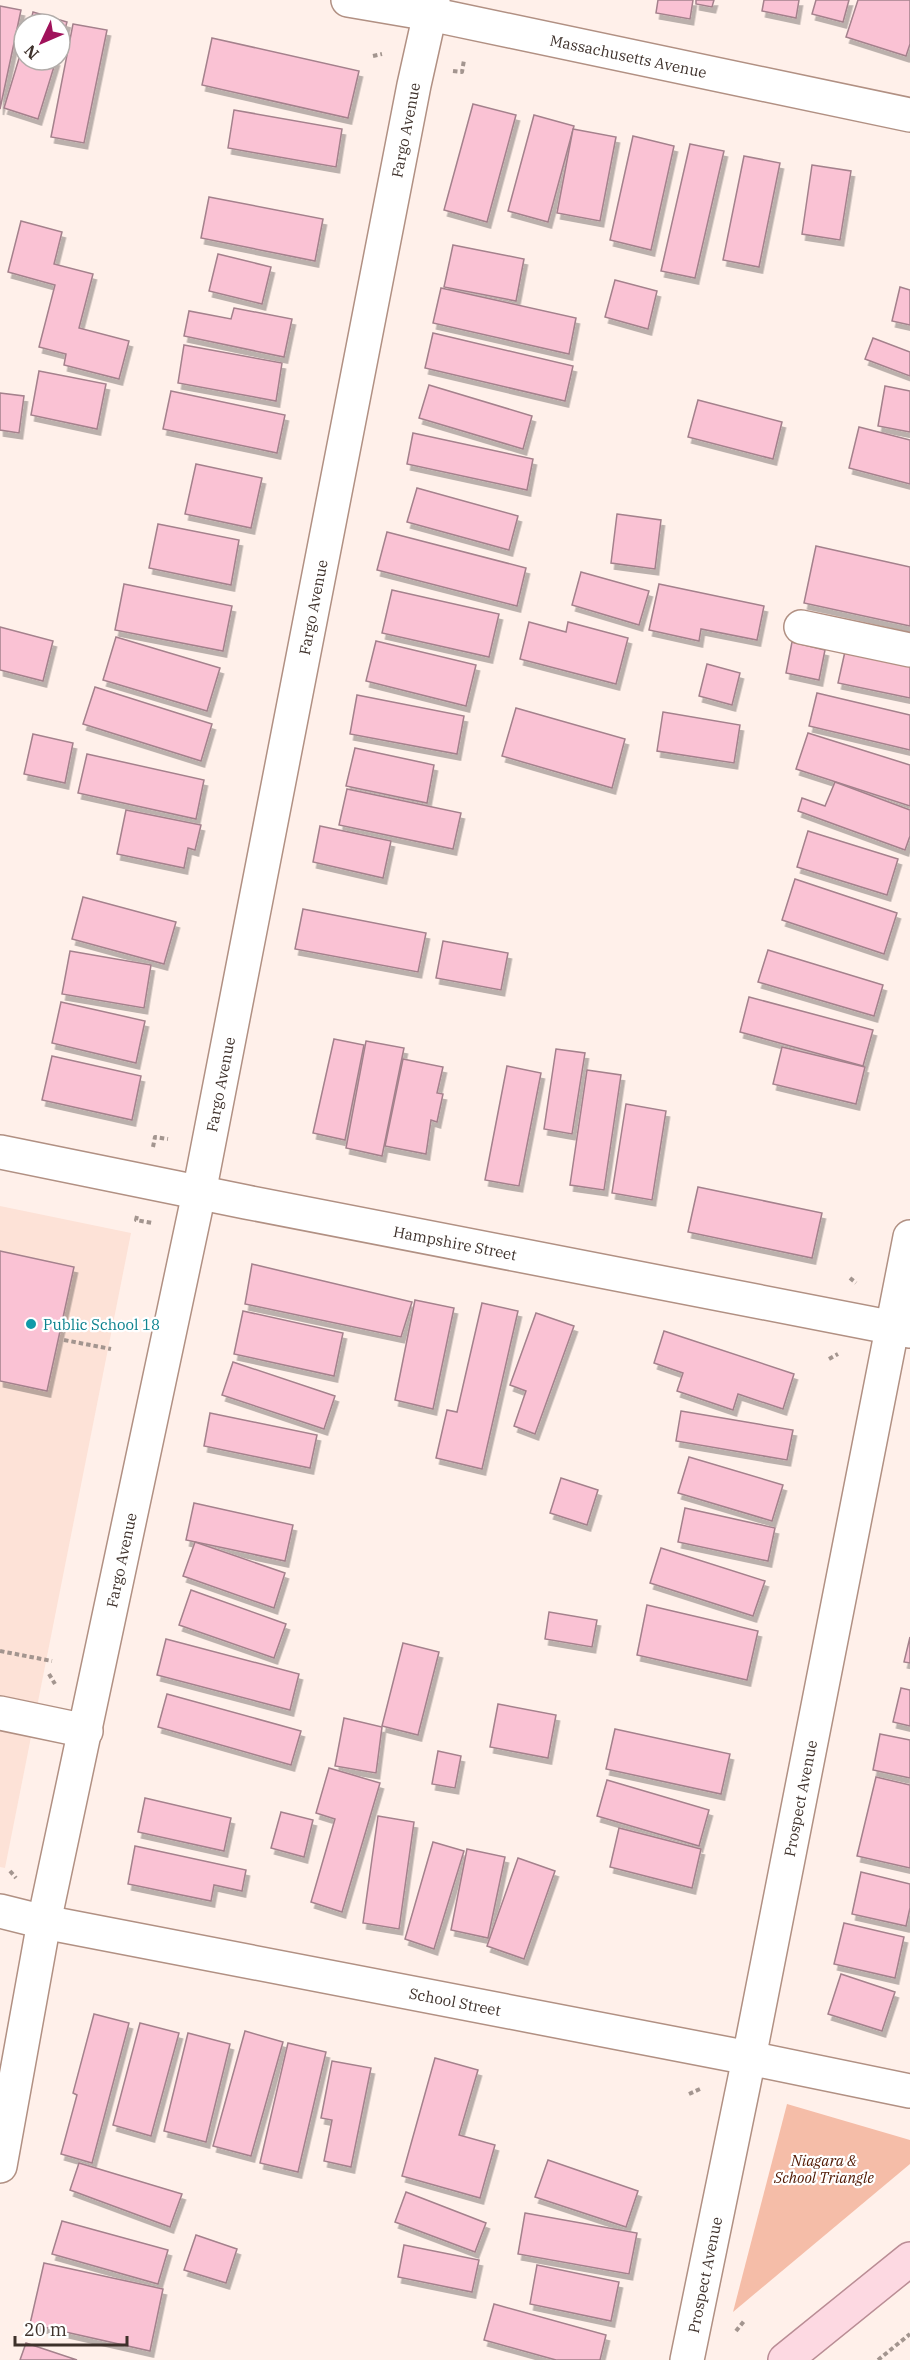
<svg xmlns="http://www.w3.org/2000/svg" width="910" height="2360" viewBox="0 0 910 2360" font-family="'IBM Plex Serif',serif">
	<defs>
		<filter id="shadow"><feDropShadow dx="3.5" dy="6" stdDeviation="0" flood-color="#0004"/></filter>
	</defs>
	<rect width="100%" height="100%" fill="#fff0ea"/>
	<!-- built -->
	<path fill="#fde2d7" d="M0 1206 131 1233 5 1868 0 1867Z"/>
	<!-- green -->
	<path fill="#f5bda8" d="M787 2104 910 2140V2164L733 2312Z"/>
	<!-- building -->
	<g fill="#fac2d4" stroke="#a4818c" stroke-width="1.5" filter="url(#shadow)">
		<path d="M658 0H693L690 19 656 13Z"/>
		<path d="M696 0H714L712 7 696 4Z"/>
		<path d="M764 0H799L796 18 762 11Z"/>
		<path d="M816 0H849L843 22 812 14Z"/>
		<path d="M858 0H910V44L906 56 846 37Z"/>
		<path d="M0 6 21 10 0 109Z"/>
		<path d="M33 12 67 22 60 47V24H30Z"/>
		<path d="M73 24 107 30 84 143 51 137Z"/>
		<path d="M212 38 359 71 348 118 202 85Z"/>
		<path d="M24 42V60H56L38 119 4 108Z"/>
		<path d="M473 104 516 115 487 222 444 210Z"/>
		<path d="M234 110 342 129 336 167 228 148Z"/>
		<path d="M534 115 574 126 548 222 508 211Z"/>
		<path d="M573 129 616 137 600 221 557 213Z"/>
		<path d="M633 136 674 146 651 250 610 240Z"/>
		<path d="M690 144 724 151 695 278 661 271Z"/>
		<path d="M744 156 780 163 759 267 723 260Z"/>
		<path d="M812 165 851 171 840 240 802 234Z"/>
		<path d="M209 197 323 219 315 261 201 238Z"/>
		<path d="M21 221 62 232 54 264 93 274 79 328 129 341 119 379 64 365 66 354 39 347 55 285 8 272Z"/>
		<path d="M453 245 524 259 516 301 444 287Z"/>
		<path d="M218 254 271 267 262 304 209 291Z"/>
		<path d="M615 280 657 291 648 329 605 317Z"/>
		<path d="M900 287 910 290V325L892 321Z"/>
		<path d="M441 288 576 318 569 354 433 323Z"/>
		<path d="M234 308 292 319 284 357 184 336 189 311 231 319Z"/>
		<path d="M433 333 573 366 565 401 425 368Z"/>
		<path d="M873 338 910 352V376L865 359Z"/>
		<path d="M184 345 282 363 276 401 178 383Z"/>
		<path d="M39 371 106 384 97 429 31 415Z"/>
		<path d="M429 385 532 416 523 449 419 418Z"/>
		<path d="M885 386 910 391V432L878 426Z"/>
		<path d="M171 391 285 415 277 453 163 429Z"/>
		<path d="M0 393 24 396 19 433 0 430Z"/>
		<path d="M698 400 782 422 773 459 688 437Z"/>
		<path d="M859 427 910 440V484L849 468Z"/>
		<path d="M413 433 533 459 527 490 407 464Z"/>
		<path d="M196 464 262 478 251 528 185 514Z"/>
		<path d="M417 488 518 516 509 550 407 522Z"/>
		<path d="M617 514 661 520 655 569 611 563Z"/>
		<path d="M158 524 239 540 231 585 149 568Z"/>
		<path d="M387 532 526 568 517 606 377 570Z"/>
		<path d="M816 546 910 567V626L804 603Z"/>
		<path d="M581 572 649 591 639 625 572 605Z"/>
		<path d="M124 584 232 606 223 651 115 630Z"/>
		<path d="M659 584 764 606 757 640 701 629 699 641 649 630Z"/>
		<path d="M392 590 499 614 489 657 382 633Z"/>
		<path d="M529 622 566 632 568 622 628 638 616 684 520 659Z"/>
		<path d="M0 627 53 641 43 681 0 670Z"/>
		<path d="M116 637 220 668 207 711 103 680Z"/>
		<path d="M376 641 476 665 466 706 366 681Z"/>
		<path d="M792 642 825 650 819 680 786 673Z"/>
		<path d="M846 647 910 660V698L838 683Z"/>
		<path d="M707 664 740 673 732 705 699 696Z"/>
		<path d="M95 687 212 724 201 761 83 724Z"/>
		<path d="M817 693 910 715V750L809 726Z"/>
		<path d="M357 695 464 716 457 754 350 734Z"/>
		<path d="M516 708 625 739 612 788 502 756Z"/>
		<path d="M663 712 740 725 734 763 657 751Z"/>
		<path d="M808 733 910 765V806L796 769Z"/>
		<path d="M33 734 73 743 65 783 24 774Z"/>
		<path d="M355 748 434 765 427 803 346 786Z"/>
		<path d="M87 754 204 780 196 819 78 793Z"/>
		<path d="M835 782 910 810V836L905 850 798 811 802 798 825 806Z"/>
		<path d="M347 789 461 813 453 849 339 825Z"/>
		<path d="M126 810 201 825 195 850 188 848 184 868 117 854Z"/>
		<path d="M320 826 391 841 383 878 313 862Z"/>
		<path d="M808 831 898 859 887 895 797 867Z"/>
		<path d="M795 879 897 913 884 954 782 920Z"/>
		<path d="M83 897 176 922 164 964 72 939Z"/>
		<path d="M303 909 426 933 418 972 295 949Z"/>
		<path d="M443 941 508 953 501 990 436 978Z"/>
		<path d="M768 950 883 985 874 1016 758 982Z"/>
		<path d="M70 951 151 965 144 1008 62 994Z"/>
		<path d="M749 997 873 1030 863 1066 740 1032Z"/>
		<path d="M61 1002 145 1021 136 1063 52 1043Z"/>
		<path d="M334 1039 364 1045 345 1140 313 1133Z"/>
		<path d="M366 1041 404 1048 382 1156 346 1148Z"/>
		<path d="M782 1047 865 1067 856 1104 773 1084Z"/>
		<path d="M556 1049 585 1053 572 1134 544 1129Z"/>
		<path d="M52 1056 141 1076 132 1120 42 1100Z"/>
		<path d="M403 1059 443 1067 437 1093 443 1094 437 1122 431 1120 426 1154 385 1146Z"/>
		<path d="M507 1066 541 1073 519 1186 485 1180Z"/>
		<path d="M587 1070 621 1075 604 1190 570 1185Z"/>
		<path d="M626 1104 666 1111 652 1200 612 1193Z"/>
		<path d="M698 1187 822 1213 812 1258 688 1232Z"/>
		<path d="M0 1251 74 1267 47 1391 0 1381Z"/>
		<path d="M252 1264 412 1302 401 1337 245 1304Z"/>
		<path d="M415 1300 454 1308 433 1409 395 1400Z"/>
		<path d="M482 1303 518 1311 482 1469 436 1458 447 1410 457 1412Z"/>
		<path d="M243 1311 343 1333 334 1376 234 1354Z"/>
		<path d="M536 1313 574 1326 535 1434 514 1426 526 1391 510 1385Z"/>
		<path d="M664 1331 794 1374 783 1409 738 1394 733 1410 677 1391 683 1373 654 1363Z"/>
		<path d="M233 1362 335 1396 324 1429 222 1395Z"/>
		<path d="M681 1411 793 1430 787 1460 676 1441Z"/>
		<path d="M210 1413 317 1435 310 1468 204 1446Z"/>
		<path d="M689 1457 783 1485 772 1521 678 1493Z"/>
		<path d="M561 1478 598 1490 587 1525 550 1513Z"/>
		<path d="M194 1503 293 1525 285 1561 186 1540Z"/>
		<path d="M685 1508 775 1528 768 1561 678 1542Z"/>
		<path d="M195 1542 285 1573 274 1608 183 1576Z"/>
		<path d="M661 1548 765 1581 753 1616 650 1583Z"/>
		<path d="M191 1590 286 1624 274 1658 179 1625Z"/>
		<path d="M647 1605 758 1631 747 1680 637 1655Z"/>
		<path d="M549 1612 597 1620 592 1647 545 1639Z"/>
		<path d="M910 1637V1663L904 1662Z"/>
		<path d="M166 1639 299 1674 290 1710 157 1675Z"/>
		<path d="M403 1643 439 1652 418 1735 382 1726Z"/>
		<path d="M901 1688 910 1690V1726L893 1722Z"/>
		<path d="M167 1694 301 1731 291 1765 158 1727Z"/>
		<path d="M498 1704 556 1715 548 1758 490 1747Z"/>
		<path d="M344 1718 382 1727 376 1773 335 1766Z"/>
		<path d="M615 1729 730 1754 721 1794 606 1769Z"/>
		<path d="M880 1734 910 1740V1778L873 1770Z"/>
		<path d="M438 1751 461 1756 455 1788 432 1784Z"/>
		<path d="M329 1768 380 1783 342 1912 311 1902 335 1819 316 1813Z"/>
		<path d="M876 1777 910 1785V1868L857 1856Z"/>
		<path d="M607 1780 709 1810 699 1846 597 1816Z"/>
		<path d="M145 1798 231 1818 224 1851 138 1832Z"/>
		<path d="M281 1812 313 1820 304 1857 271 1848Z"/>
		<path d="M378 1816 414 1822 399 1929 363 1923Z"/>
		<path d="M619 1828 701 1849 692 1888 610 1867Z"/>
		<path d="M433 1842 464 1851 434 1949 405 1939Z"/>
		<path d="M135 1846 246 1870 242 1891 214 1885 211 1901 128 1884Z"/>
		<path d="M467 1849 505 1857 488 1938 451 1930Z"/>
		<path d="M518 1858 555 1871 524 1959 487 1946Z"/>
		<path d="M861 1872 910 1884V1908L906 1926 852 1914Z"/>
		<path d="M844 1923 904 1937 895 1978 834 1964Z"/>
		<path d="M841 1974 895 1992 882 2031 828 2014Z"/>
		<path d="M94 2014 129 2023 92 2163 61 2154 77 2095 73 2093Z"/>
		<path d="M140 2023 179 2033 151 2136 113 2125Z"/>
		<path d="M245 2031 283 2042 251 2156 213 2146Z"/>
		<path d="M188 2033 230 2044 206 2142 164 2131Z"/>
		<path d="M288 2043 326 2052 298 2172 260 2163Z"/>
		<path d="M435 2058 478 2070 459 2135 495 2145 480 2198 402 2176Z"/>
		<path d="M332 2061 371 2068 351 2167 324 2161 332 2120 321 2118Z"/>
		<path d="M548 2160 638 2191 626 2227 535 2197Z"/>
		<path d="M79 2163 182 2194 170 2227 70 2190Z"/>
		<path d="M406 2192 486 2223 475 2252 395 2222Z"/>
		<path d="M525 2213 637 2233 629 2274 518 2254Z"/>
		<path d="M62 2221 168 2250 158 2284 52 2254Z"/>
		<path d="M196 2235 237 2249 226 2283 184 2270Z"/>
		<path d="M404 2245 479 2260 472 2292 398 2277Z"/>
		<path d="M44 2263 163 2289 150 2351 30 2324Z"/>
		<path d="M537 2265 619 2282 611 2321 530 2304Z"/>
		<path d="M494 2304 606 2335 600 2360H556L484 2340Z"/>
		<path d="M26 2343 77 2360H20Z"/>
	</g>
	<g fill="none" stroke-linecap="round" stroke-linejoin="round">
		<defs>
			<g id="minor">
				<path id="s1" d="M348 0 430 14 910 115"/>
				<path d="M801 627 910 650"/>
				<path id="s2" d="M0 1152 246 1202 910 1331"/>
				<path d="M0 1713 86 1731"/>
				<path id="s3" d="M0 1911 44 1922 749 2058 910 2091"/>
				<path id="s4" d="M0 2166 44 1922 199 1193 414 85 433 0"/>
				<path id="s5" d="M687 2360 749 2058 910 1237"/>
			</g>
			<path id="major" d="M785 2360 910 2259"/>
		</defs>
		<!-- minor casing -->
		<use href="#minor" stroke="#b19083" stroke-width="36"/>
		<!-- major casing -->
		<use href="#major" stroke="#ba8d95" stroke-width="36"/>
		<!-- path -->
		<g stroke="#a3958f" stroke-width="4" stroke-dasharray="4.5 3" stroke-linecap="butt">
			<path d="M373 56 382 54"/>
			<path d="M453 71 462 72 464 60"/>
			<path d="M153 1147 155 1137 168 1139"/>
			<path d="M137 1216 136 1220 152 1223"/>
			<path d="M850 1278 856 1283"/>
			<path d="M64 1340 111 1349"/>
			<path d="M829 1359 838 1354"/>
			<path d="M0 1651 52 1661"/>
			<path d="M49 1674 55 1684"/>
			<path d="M10 1871 16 1878"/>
			<path d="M689 2094 700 2089"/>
			<path d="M736 2331 744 2321"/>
			<path d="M878 2360 910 2334"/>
		</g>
		<!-- minor -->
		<use href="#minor" stroke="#fff" stroke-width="33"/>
		<!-- major -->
		<use href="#major" stroke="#fdd9e2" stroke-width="33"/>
	</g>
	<!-- markers -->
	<circle fill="#0f9aa8" stroke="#fff" stroke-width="2" cx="31" cy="1324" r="6"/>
	<g text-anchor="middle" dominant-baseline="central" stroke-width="4.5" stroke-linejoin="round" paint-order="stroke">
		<!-- street labels -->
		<g font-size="15" fill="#3e312b" stroke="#fff">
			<text stroke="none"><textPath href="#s1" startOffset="286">Massachusetts Avenue</textPath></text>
			<text stroke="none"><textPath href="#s4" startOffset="2076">Fargo Avenue</textPath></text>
			<text stroke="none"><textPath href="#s4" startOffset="1590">Fargo Avenue</textPath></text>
			<text stroke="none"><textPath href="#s4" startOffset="1104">Fargo Avenue</textPath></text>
			<text stroke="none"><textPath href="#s2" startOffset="464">Hampshire Street</textPath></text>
			<text stroke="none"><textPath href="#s4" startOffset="618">Fargo Avenue</textPath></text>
			<text stroke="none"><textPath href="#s5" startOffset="573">Prospect Avenue</textPath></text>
			<text stroke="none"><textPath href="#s3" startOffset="464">School Street</textPath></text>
			<text stroke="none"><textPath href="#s5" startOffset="87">Prospect Avenue</textPath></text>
		</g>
		<!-- culture labels -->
		<g font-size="15" fill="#0d838f" stroke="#fff" text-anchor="start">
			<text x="43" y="1324">Public School 18</text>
		</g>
		<!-- park labels -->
		<g font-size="15" font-style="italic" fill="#501700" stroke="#fff">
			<text x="824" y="2160">Niagara &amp;<tspan x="824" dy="17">School Triangle</tspan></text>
		</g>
	</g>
	<!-- north arrow -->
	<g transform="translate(42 42) rotate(226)"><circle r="28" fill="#ffffff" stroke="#b2adaa" stroke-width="1.5"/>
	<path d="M0-4.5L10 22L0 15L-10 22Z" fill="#a0125b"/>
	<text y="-9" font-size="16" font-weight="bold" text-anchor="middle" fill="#3e312b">N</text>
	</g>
	<!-- scale -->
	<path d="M15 2336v9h112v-9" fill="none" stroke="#3e312b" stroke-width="3"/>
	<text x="24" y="2336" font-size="18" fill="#3e312b" stroke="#ffffff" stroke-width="4.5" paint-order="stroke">20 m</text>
</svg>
